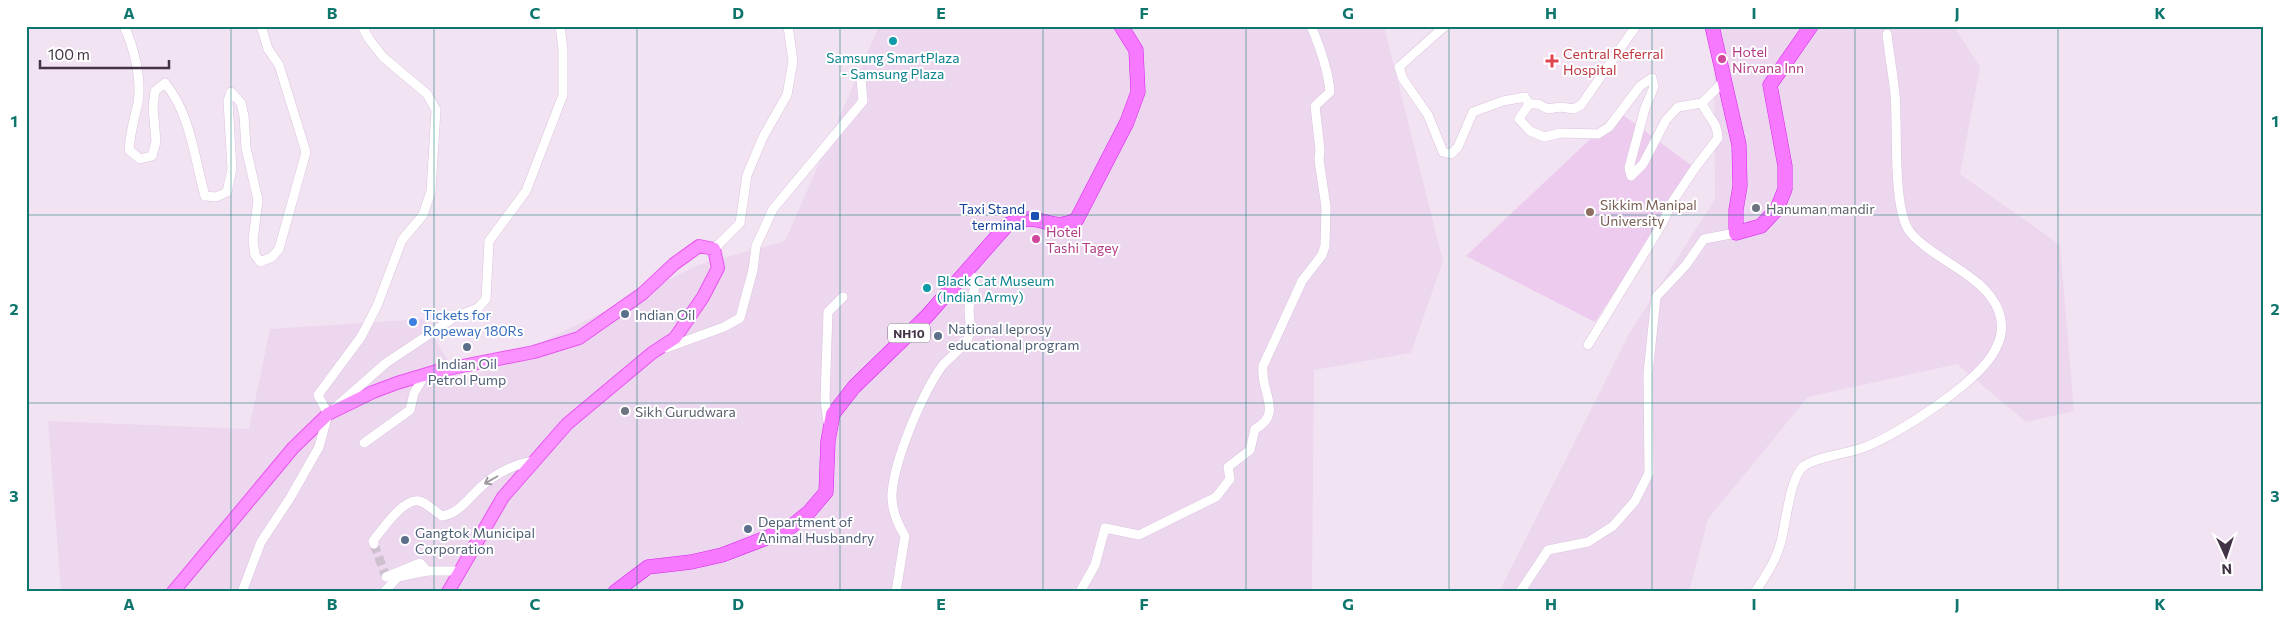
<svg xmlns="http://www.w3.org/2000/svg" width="2289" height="618" viewBox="0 0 2289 618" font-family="Commissioner,sans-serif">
	<rect width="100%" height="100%" fill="#f2e3f3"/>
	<!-- residential -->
	<g fill="#edd7ef">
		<path d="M879 26H1384L1443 261 1411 353 1314 370 1312 592H61L48 421 249 429 270 329 423 319 461 382 698 265 785 241Z"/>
		<path d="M1714 26H1954L1980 67 1960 174 2060 245 2074 411 2026 422 1957 364 1808 397 1708 519 1689 592H1499L1629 334 1715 199Z"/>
	</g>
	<!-- education -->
	<path fill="#edcbee" d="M1619 112 1695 168 1595 322 1466 256Z"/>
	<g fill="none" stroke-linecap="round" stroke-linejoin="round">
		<!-- minor-tunnel -->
		<path stroke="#cfc0d0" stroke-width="9" stroke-dasharray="9 4.5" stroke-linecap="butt" d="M374 544 386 577"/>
		<defs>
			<g id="minor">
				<path d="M124 26C134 47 142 80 138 103 134 119 130 133 129 150L140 159 152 156 156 142 153 107 155 91 165 83C191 115 194 157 205 196L216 197 227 192 232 169 228 101 231 92 241 103 244 116 246 148 258 200 253 240 255 255 260 262 272 257 279 249 306 152 279 65 268 49 261 26"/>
				<path d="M362 26 369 39 383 57 427 94 436 110 431 191 423 215 402 240 377 306 361 337 318 395 328 414 386 363 455 317 478 308 486 299 489 241 526 191 563 95V49L560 26"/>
				<path d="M1445 26 1399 67 1403 79 1428 115 1443 152 1451 154 1458 147 1473 112 1503 101 1525 97 1529 104"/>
				<path d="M1702 103 1724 81"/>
				<path d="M1529 104 1519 119 1530 131 1544 137 1561 133 1598 134 1609 127 1640 86 1652 78 1654 87 1645 108 1629 168 1631 176 1643 164 1666 120 1678 107 1702 103C1708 118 1717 120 1718 138L1695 168 1673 201 1662 224 1588 345"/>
				<path d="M1529 104H1538L1548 109 1560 107 1574 109 1581 105 1636 26"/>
				<path d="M714 249 740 223 747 175 763 137 787 95 793 61 788 26"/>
				<path d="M666 348 724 327 740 318 753 270 756 246 773 209 863 101 861 79"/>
				<path d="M828 422 825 400 828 312 843 297"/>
				<path d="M364 443 410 410 414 393 425 375"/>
				<path d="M374 544 373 541C382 530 403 498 419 501 426 502 435 512 442 516 459 514 469 497 482 486 496 473 517 463 535 461"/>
				<path d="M386 577 420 563 427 571"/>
				<path d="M242 592 261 542 290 498 319 447 328 414"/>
				<path d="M384 592 398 577 427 571H460"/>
				<path d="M896 592 905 536C897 523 891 508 892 493 895 458 922 394 942 366 949 357 963 349 968 338 972 329 969 318 969 308 970 299 976 293 975 279L966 272"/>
				<path d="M1080 592 1095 565 1105 528 1139 535 1216 497 1230 479 1228 467 1250 450 1255 429C1284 413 1260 393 1263 366L1302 281 1322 255 1325 246 1326 207 1319 160 1320 150 1315 106 1330 92C1328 69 1320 47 1311 26"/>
				<path d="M1520 592 1548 550 1588 542 1613 526 1635 501 1649 473 1648 373 1656 297 1686 265 1704 239 1736 233"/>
				<path d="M1755 592C1765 577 1775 562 1780 545 1786 527 1789 477 1804 466 1818 456 1847 454 1865 447 1898 435 1982 380 1996 348 2002 337 2003 324 1999 312 1986 275 1934 261 1910 232 1892 210 1898 125 1895 94 1893 74 1889 54 1887 34"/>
			</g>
			<path id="primary" d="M173 592 293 448 328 414 373 392 397 383 437 371 534 352 579 338 642 294 674 264 699 246 714 249 718 268 703 297 675 338 652 353 567 424 503 497 448 592"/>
			<g id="trunk">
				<path d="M1712 26 1739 145 1740 186 1736 210V233L1761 226 1777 209 1785 189V166L1770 85 1811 26"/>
				<path d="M615 592 648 567 691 562 722 555 787 530 809 512 826 492 828 441 833 414 854 387 927 316 1007 225C1012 223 1017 221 1022 220 1043 215 1054 233 1077 219L1127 122 1138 92 1136 50 1121 26"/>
			</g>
		</defs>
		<!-- minor casing -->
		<use href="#minor" stroke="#dbc2de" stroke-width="10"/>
		<!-- primary casing -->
		<use href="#primary" stroke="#e755ef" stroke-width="14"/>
		<!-- trunk casing -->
		<use href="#trunk" stroke="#d524ec" stroke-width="15"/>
		<!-- minor -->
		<use href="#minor" stroke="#fff" stroke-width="9"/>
		<!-- primary -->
		<use href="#primary" stroke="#fb90ff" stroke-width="12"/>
		<!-- trunk -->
		<use href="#trunk" stroke="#f679ff" stroke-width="14"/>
	</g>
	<!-- one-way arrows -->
	<defs><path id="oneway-shaft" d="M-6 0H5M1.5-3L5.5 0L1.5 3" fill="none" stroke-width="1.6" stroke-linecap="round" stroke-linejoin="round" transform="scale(1.25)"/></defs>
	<use stroke="#a199a2" href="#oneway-shaft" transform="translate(491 480) rotate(150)"/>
	<!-- grid -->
	<path fill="none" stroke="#0f766e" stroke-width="1" stroke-opacity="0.55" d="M231 26V592M434 26V592M637 26V592M840 26V592M1043 26V592M1246 26V592M1449 26V592M1652 26V592M1855 26V592M2058 26V592M26 215H2263M26 403H2263"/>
	<!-- markers -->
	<g fill="#0f9aa8" stroke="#fff" stroke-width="2">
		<circle cx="893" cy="41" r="5"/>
		<circle cx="927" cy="288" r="5"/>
	</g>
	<g fill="#d1479c" stroke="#fff" stroke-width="2">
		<circle cx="1722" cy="59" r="5"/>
		<circle cx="1036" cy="239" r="5"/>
	</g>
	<path fill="#e0444e" stroke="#fff" stroke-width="2" d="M1549.5 53.5h5v5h5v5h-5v5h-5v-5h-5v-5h5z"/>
	<g fill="#6b7280" stroke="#fff" stroke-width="2">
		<circle cx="1756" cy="208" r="5"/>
		<circle cx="625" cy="411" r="5"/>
	</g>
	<circle fill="#8d6e63" stroke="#fff" stroke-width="2" cx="1590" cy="212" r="5"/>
	<rect fill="#1a4fb4" stroke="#fff" stroke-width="2" x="1030" y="211" width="10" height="10" rx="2.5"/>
	<g fill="#5c6f8a" stroke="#fff" stroke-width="2">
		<circle cx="625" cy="314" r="5"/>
		<circle cx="938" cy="336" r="5"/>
		<circle cx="467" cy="347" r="5"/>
		<circle cx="748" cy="529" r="5"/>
		<circle cx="405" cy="540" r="5"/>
	</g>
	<circle fill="#3f7fe0" stroke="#fff" stroke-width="2" cx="413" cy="322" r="5"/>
	<g text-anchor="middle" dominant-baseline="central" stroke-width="4" stroke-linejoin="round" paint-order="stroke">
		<!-- shield labels -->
		<rect fill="#fff" stroke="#7b707e" stroke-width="1" x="888" y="323.5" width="42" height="19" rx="4"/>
		<g font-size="12" font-weight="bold" fill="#433346">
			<text x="909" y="333">NH10</text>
		</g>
		<!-- hotel labels -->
		<g font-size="14" fill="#b23c85" stroke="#fff" text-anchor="start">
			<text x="1732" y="51">Hotel<tspan x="1732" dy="16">Nirvana Inn</tspan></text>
			<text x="1046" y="231">Hotel<tspan x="1046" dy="16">Tashi Tagey</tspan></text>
		</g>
		<!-- health labels -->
		<g font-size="14" fill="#be3a42" stroke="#fff" text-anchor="start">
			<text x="1563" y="53">Central Referral<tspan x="1563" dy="16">Hospital</tspan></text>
		</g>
		<!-- culture labels -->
		<g font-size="14" fill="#0d838f" stroke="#fff">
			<text x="893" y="57">Samsung SmartPlaza<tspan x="893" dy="16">- Samsung Plaza</tspan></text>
			<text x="937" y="280" text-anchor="start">Black Cat Museum<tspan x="937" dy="16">(Indian Army)</tspan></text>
		</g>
		<!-- education labels -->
		<g font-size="14" fill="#785e54" stroke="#fff" text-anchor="start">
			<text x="1600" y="204">Sikkim Manipal<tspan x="1600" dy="16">University</tspan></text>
		</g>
		<!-- transit labels -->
		<g font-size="14" fill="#164399" stroke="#fff" text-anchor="end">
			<text x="1025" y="208">Taxi Stand<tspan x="1025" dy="16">terminal</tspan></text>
		</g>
		<!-- worship labels -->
		<g font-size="14" fill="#5b616d" stroke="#fff" text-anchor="start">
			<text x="1766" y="208">Hanuman mandir</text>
			<text x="635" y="411">Sikh Gurudwara</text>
		</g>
		<!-- shop labels -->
		<g font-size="14" fill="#366cbe" stroke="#fff" text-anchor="start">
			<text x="423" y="314">Tickets for<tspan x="423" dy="16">Ropeway 180Rs</tspan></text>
		</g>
		<!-- service labels -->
		<g font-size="14" fill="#4e5e75" stroke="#fff" text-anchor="start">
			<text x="635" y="314">Indian Oil</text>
			<text x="948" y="328">National leprosy<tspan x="948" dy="16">educational program</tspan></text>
			<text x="467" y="363" text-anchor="middle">Indian Oil<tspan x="467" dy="16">Petrol Pump</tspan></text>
			<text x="758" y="521">Department of<tspan x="758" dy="16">Animal Husbandry</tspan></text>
			<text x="415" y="532">Gangtok Municipal<tspan x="415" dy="16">Corporation</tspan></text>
		</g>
	</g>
	<!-- border -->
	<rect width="2289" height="618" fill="none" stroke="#ffffff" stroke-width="55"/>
	<!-- north arrow -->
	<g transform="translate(2226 556) rotate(177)" stroke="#ffffff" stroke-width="4" paint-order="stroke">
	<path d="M0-4L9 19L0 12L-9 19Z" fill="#433346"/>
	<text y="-8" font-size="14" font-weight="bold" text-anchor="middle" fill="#433346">N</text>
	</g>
	<!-- scale -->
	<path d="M40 60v8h129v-8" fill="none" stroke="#433346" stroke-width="2.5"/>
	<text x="48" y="60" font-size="15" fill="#433346" stroke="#ffffff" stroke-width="4" paint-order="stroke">100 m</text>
	<rect x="28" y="28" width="2234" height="562" fill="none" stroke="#0f766e" stroke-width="2"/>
	<g font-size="16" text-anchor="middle" font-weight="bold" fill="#0f766e">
		<text x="129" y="19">A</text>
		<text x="332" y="19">B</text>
		<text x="535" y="19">C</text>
		<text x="738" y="19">D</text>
		<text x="941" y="19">E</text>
		<text x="1144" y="19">F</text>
		<text x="1348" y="19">G</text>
		<text x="1551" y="19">H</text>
		<text x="1754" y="19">I</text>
		<text x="1957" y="19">J</text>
		<text x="2160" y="19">K</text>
		<text x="14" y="127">1</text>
		<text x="2275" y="127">1</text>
		<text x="14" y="315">2</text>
		<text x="2275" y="315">2</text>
		<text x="14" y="502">3</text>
		<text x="2275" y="502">3</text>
		<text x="129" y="610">A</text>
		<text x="332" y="610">B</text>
		<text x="535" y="610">C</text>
		<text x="738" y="610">D</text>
		<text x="941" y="610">E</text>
		<text x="1144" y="610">F</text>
		<text x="1348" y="610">G</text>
		<text x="1551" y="610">H</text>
		<text x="1754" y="610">I</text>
		<text x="1957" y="610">J</text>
		<text x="2160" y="610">K</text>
	</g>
</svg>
